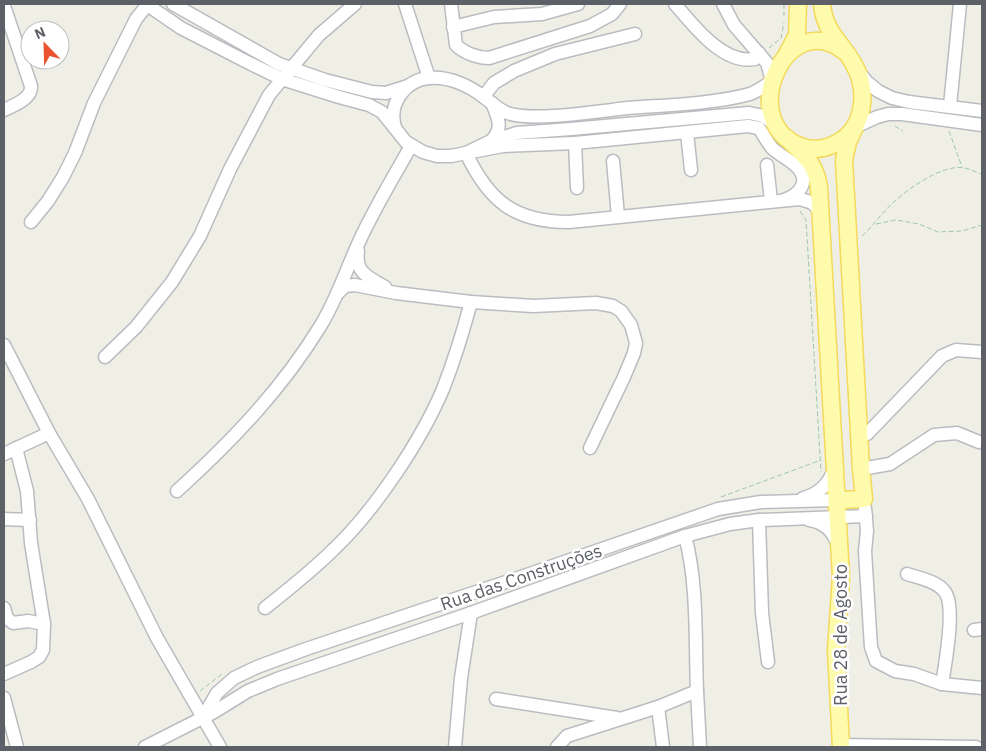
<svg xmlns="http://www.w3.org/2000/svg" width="986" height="751" viewBox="0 0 986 751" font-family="'IBM Plex Sans',sans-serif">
	<rect width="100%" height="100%" fill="#f0efe6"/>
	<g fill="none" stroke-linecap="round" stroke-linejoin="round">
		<defs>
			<g id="minor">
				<path d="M146 4 181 28 251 64 282 79 339 97 369 105 382 112 406 142 423 152 437 156H451L466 153 491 141 517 133 571 129 749 113 763 116 776 125"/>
				<path d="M173 4 279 64 325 80 372 92 386 93 408 86"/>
				<path d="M405 4 429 78"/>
				<path d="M451 4 456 45C464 53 478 58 489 58L590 26 612 14 620 4"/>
				<path d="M675 4C693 25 723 65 755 59L759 53"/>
				<path d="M4 6 31 86C32 99 14 105 4 110"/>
				<path d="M453 27 494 17 542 14 578 4"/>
				<path d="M858 71 867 82 878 91 892 98 909 102 982 111"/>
				<path d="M484 96 494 83 514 71 555 54 635 34"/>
				<path d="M950 106 960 4"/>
				<path d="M395 127C388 104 405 80 429 78 449 76 470 86 485 98 492 103 499 110 507 113 532 122 600 111 628 108 667 105 713 104 750 94 758 91 765 86 772 81L767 63 734 25 723 4"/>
				<path d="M855 127 877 117 888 114H902L982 125"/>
				<path d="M687 133 691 170"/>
				<path d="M491 141C504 128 498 118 492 103"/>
				<path d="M575 143 577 188"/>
				<path d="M613 161 618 216"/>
				<path d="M767 165 771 201"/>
				<path d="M784 200C792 197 798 194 802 186 810 168 782 158 772 148 767 142 763 134 759 128L748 126 575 143 503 146 466 153C489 201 514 222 569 222L799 199C810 201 817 204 820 215"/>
				<path d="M31 222 48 201 63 177 75 153 94 103 136 19 148 4"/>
				<path d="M358 251C355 273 368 277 385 287"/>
				<path d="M338 293 345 286 355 285 396 293 471 302 533 306 596 303 613 306 621 311 631 325 636 343 634 353 624 377 590 448"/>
				<path d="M4 345 49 433 88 499 157 638 220 747"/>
				<path d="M105 357 136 327 172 282 200 236 230 169 269 95 319 35 355 4"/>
				<path d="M867 434 942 356 956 350 982 352"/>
				<path d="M4 454 49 433"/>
				<path d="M861 469 890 464 934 435 957 433 979 442"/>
				<path d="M177 491C232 441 282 389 321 325 337 299 346 270 359 242 374 209 393 178 411 146"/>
				<path d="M803 498C819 494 829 484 834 469"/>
				<path d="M865 508 867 531 865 551 870 632 871 647 876 661 895 671 914 674 942 684 982 688"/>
				<path d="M4 519 30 520"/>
				<path d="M759 520 762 613 768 662"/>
				<path d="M809 520C824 522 834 532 838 546"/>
				<path d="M907 574C919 578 937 581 945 592 956 607 945 665 942 684"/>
				<path d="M4 608 7 618 13 623 28 621 44 624"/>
				<path d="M265 608C289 589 313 570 334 549 375 510 421 441 443 389 454 361 463 332 471 302"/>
				<path d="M974 630 982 629"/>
				<path d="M4 674 31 662 39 657 43 650 44 624 31 543 27 491 16 448"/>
				<path d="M697 691 700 747"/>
				<path d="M4 698 17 747"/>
				<path d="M496 699 617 718"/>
				<path d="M658 707 663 747"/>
				<path d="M203 717 217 693 234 678 257 667 306 649 515 579 718 509 761 502 837 500"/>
				<path d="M841 745 976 747"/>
				<path d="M145 747 214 712 248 691 277 679 471 613 685 536 730 524 759 520 866 516"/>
				<path d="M455 747 461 678 471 613"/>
				<path d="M557 747 567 736 658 707 697 691C695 642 698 583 685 536"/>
			</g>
			<g id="major">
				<path d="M822 4C824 31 841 42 853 63 867 86 866 119 846 137 833 147 819 152 803 147 734 125 785 4 845 52"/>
				<path d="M787 54 797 35 798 4"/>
				<path d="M787 138C804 155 815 162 819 187L841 577 836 650 841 747"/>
				<path d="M837 500 864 499 861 469 844 160 848 142 855 127"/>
			</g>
		</defs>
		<!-- minor casing -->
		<use href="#minor" stroke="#babcc1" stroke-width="15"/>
		<!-- major casing -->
		<use href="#major" stroke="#f3d95c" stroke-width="19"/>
		<!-- path -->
		<g stroke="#9bc8ad" stroke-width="1" stroke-dasharray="5 2.5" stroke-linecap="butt">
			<path d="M784 4V16"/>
			<path d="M769 48 781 38 784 23"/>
			<path d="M895 126 903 131"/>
			<path d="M949 131 962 167"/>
			<path d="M800 211 806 220 821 472"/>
			<path d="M876 224 896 220 919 224 938 232 962 231 982 225"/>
			<path d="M862 236C871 228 877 219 885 211 899 194 942 163 964 168 970 169 976 172 982 174"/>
			<path d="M721 497 821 460"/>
			<path d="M200 691 222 674"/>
		</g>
		<!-- minor -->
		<use href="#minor" stroke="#fff" stroke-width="12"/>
		<!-- major -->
		<use href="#major" stroke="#fffbac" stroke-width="16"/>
	</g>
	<g text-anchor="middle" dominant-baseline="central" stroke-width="5" stroke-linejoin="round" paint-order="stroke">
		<!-- street labels -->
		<g font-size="18" fill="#5d6066" stroke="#fff">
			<text transform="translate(521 577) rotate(-19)">Rua das Construções</text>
			<text transform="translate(840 635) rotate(-90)">Rua 28 de Agosto</text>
		</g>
	</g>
	<!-- border -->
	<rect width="986" height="751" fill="none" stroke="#5d6066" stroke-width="10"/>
	<!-- north arrow -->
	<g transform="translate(45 45) rotate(337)"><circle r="24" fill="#ffffff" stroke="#bebfc2"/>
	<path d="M0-4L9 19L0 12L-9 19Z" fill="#eb5330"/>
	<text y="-8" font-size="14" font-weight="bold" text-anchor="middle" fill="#5d6066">N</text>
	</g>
</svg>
